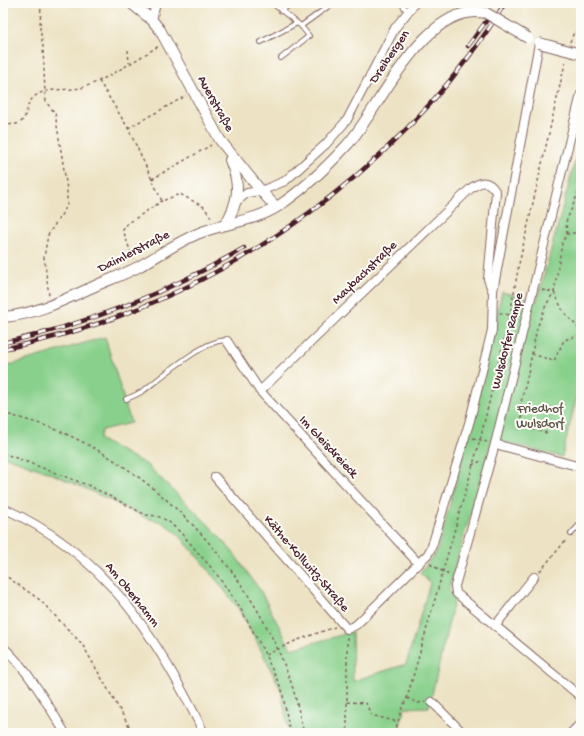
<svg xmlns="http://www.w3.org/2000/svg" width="584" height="736" viewBox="0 0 584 736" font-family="'Gochi Hand',sans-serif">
	<rect width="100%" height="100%" fill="#fdfcf7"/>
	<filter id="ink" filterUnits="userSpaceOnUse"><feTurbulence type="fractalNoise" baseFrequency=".025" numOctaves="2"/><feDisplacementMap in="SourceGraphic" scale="8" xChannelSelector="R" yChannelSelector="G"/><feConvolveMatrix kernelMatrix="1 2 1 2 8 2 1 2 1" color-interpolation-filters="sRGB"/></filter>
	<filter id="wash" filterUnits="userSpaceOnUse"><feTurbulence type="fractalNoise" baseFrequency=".012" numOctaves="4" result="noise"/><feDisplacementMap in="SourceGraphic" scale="16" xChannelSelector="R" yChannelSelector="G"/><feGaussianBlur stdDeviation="0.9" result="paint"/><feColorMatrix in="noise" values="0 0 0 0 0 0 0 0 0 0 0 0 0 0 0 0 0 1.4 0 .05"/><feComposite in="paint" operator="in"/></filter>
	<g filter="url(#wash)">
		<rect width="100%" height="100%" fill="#ede3c4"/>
		<!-- green -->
		<path fill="#88d08b" stroke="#69785b" d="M581 140V379L562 457 492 439 449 588 454 601 429 707 405 708 398 733H289L281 690 259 646 238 608 211 573 178 534 162 522 146 518 91 491 50 473 3 456V367L105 337 131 423 102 430 99 439 147 465 208 524 232 551 260 590 291 649 352 632 353 681 406 664 430 583 420 573 437 551 473 420 502 292 537 301Z"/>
	</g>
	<g filter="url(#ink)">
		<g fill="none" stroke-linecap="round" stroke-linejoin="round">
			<defs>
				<g id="service">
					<path d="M272 3 301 26 333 3"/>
					<path d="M401 3 407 11"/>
					<path d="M281 11 292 3"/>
					<path d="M261 42 297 23"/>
					<path d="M281 58 309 36 301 26"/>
					<path d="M126 399C132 397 138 394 143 391 158 380 210 335 227 341"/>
					<path d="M571 534 581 523"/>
				</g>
				<g id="minor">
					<path d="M472 7V3"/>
					<path d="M152 20 156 3"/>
					<path d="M581 94 495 444 455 586 456 593 581 697"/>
					<path d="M236 202 247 193 261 191 285 181 326 144 347 120 395 28 415 3"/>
					<path d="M227 341 260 391 419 564"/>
					<path d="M260 391 470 189C481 181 488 179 496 192L488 279 492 290"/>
					<path d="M495 444 581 467"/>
					<path d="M215 477 347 629 356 625 428 554 432 546 470 420 492 330 493 291 539 43"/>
					<path d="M3 508C105 553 157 637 204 733"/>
					<path d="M495 626 534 577"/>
					<path d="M3 647C29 671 47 703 65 733"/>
					<path d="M432 702 463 733"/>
					<path d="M571 733 581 723"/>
				</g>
				<g id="tertiary">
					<path d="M131 3 152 20 160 30 220 140 261 191 276 207"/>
					<path d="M225 225C239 202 241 185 230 160"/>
					<path d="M3 317C35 315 68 298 97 285 111 279 125 274 138 267 158 256 176 243 197 234 222 223 253 222 277 207 303 190 326 168 347 145 379 111 424 0 486 13"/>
				</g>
			</defs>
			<!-- service casing -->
			<use href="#service" stroke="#836461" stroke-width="6"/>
			<!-- minor casing -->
			<use href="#minor" stroke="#836461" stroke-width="10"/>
			<!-- tertiary casing -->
			<use href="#tertiary" stroke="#836461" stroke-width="12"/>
			<!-- path -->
			<g stroke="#836461" stroke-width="1.5" stroke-dasharray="3 3" stroke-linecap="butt">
				<path d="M41 3 40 28 43 47 45 93 46 102 55 113 67 189V206L48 235 44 257 49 296"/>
				<path d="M570 42 574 32H581"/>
				<path d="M128 50 129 63"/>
				<path d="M99 81 128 128 162 201 180 194 204 207 212 219"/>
				<path d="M3 124C34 128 20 108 35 96 47 87 67 91 80 88 102 83 138 58 159 46"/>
				<path d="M128 128 186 96"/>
				<path d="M152 179 211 145"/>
				<path d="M567 234 566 222 581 186"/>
				<path d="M3 249 4 242"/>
				<path d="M133 259 123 230 127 224 162 201"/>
				<path d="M542 290 554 292"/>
				<path d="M554 292 563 311 581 331"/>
				<path d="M500 313 510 315 517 320"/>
				<path d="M532 354 554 361 564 340 581 335"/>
				<path d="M3 413C19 418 36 422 52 428 159 471 250 570 289 677 296 695 299 714 304 733"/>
				<path d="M547 433 531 429 522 419 520 406 526 383 537 328 546 305 554 292 562 243 567 234 581 232"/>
				<path d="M473 438 487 442"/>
				<path d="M3 453 90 486 146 515 157 516 168 521 181 533 215 572 239 606 260 644 282 690 290 733"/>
				<path d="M472 465 481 461"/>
				<path d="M430 564 449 575"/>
				<path d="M540 571 567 539"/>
				<path d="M3 574 40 600 82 644 133 733"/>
				<path d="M347 637V733"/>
				<path d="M266 655 295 641 335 627"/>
				<path d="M407 698 418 703 425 702"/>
				<path d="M347 702 366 703 371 715 398 722"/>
				<path d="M395 733 401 710 407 698 480 440 510 315 519 264 566 59"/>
			</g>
			<!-- service -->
			<use href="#service" stroke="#fff" stroke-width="4"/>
			<!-- minor -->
			<use href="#minor" stroke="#fff" stroke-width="8"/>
			<!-- tertiary -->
			<use href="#tertiary" stroke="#fff" stroke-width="10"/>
			<defs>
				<g id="rail">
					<path d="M468 46 487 20"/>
					<path d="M3 343C88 324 169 292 244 248"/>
					<path d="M3 349C36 342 68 334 100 323 262 267 416 150 505 3"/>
				</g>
			</defs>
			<!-- rail casing -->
			<use href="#rail" stroke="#4a1f2b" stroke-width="4.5"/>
			<!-- rail -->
			<use href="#rail" stroke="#fdfcf7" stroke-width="3" stroke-dasharray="9" stroke-linecap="butt"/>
			<defs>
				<g id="tertiary-bridge">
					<path d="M486 13 528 38"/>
					<path d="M539 43 581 54"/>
				</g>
			</defs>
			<!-- tertiary-bridge casing -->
			<use href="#tertiary-bridge" stroke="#836461" stroke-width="12" stroke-linecap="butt"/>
			<!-- tertiary-bridge -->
			<use href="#tertiary-bridge" stroke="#fff" stroke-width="10"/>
		</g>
	</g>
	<g text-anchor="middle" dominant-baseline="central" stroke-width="4" stroke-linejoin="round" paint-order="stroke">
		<!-- street labels -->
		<g font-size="13" fill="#4a1f2b" stroke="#fdfcf7">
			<text transform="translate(390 57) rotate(-56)">Dreibergen</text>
			<text transform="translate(215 104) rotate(61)">Auerstraße</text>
			<text transform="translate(134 252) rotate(-27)">Daimlerstraße</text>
			<text transform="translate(365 273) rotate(-44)">Maybachstraße</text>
			<text transform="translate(508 341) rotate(-76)">Wulsdorfer Rampe</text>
			<text transform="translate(328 447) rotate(47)">Im Gleisdreieck</text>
			<text transform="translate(306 564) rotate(49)">Käthe-Kollwitz-Straße</text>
			<text transform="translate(132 595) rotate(51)">Am Oberhamm</text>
		</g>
		<!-- park labels -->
		<g font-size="13" fill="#5d5448" stroke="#fdfcf7">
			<text x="540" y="409">Friedhof<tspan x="540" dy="15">Wulsdorf</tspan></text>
		</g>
	</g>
	<!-- margin -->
	<rect width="584" height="736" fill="none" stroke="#fdfcf7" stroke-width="16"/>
</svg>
